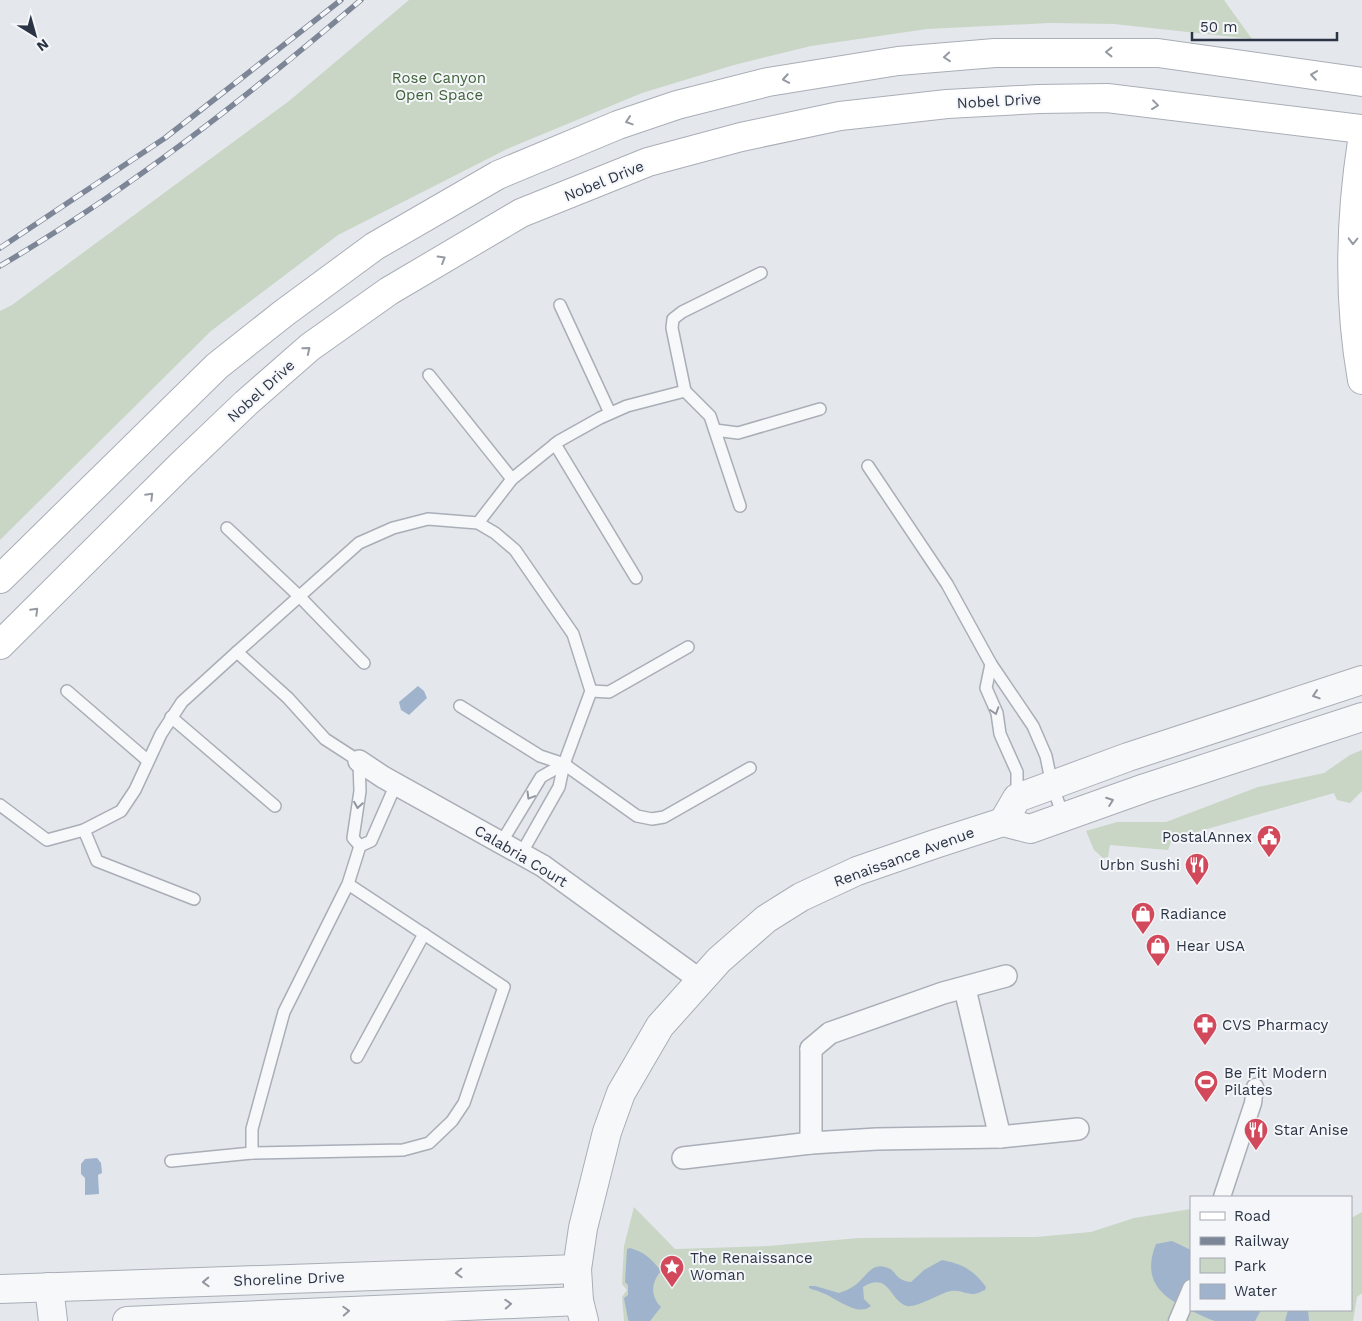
<svg xmlns="http://www.w3.org/2000/svg" width="1362" height="1321" viewBox="0 0 1362 1321" font-family="'Work Sans',sans-serif">
	<rect width="100%" height="100%" fill="#e4e7ec"/>
	<!-- green -->
	<g fill="#c9d6c5">
		<path d="M409 0H1224L1252 39 1114 24 1050 23 927 29 811 46 734 65 642 93 507 149 338 235 211 331 0 540V311L12 305 289 101Z"/>
		<path d="M1362 750V791L1350 803 1337 800 1334 793 1172 839 1168 850 1110 845 1108 857 1103 858 1094 850 1086 831 1117 822H1166L1258 787 1324 773 1350 755Z"/>
		<path d="M634 1207 675 1249 768 1246 859 1238 1036 1237 1091 1232 1134 1218 1191 1209V1310H1351V1218L1362 1212V1293L1357 1297 1353 1321H624L622 1297 627 1290 622 1284 624 1246Z"/>
	</g>
	<!-- water -->
	<g fill="#9fb4cc">
		<path d="M418 686 424 691 427 698 409 715 401 710 399 702Z"/>
		<path d="M97 1158 101 1163 102 1173 98 1175 99 1194 85 1195V1178L81 1174V1164L85 1159Z"/>
		<path d="M1172 1241 1191 1250V1310H1261L1255 1321C1242 1321 1228 1321 1215 1321 1208 1319 1201 1315 1194 1312 1162 1298 1141 1281 1156 1244Z"/>
		<path d="M630 1248C644 1252 652 1259 661 1271 651 1283 650 1295 661 1307L650 1321H629L628 1319 624 1298 628 1295V1285L625 1282 627 1249Z"/>
		<path d="M942 1260C962 1264 974 1270 986 1287L985 1290C982 1291 977 1294 974 1294 964 1294 958 1288 947 1292 938 1295 915 1308 907 1306 889 1301 890 1271 863 1287L864 1299 871 1306C857 1318 834 1296 820 1292 816 1290 813 1290 809 1288V1286H815L839 1293C844 1291 850 1289 854 1286 865 1279 870 1263 885 1267 898 1270 893 1280 911 1282L924 1270Z"/>
		<path d="M1288 1310H1308L1309 1321H1285Z"/>
	</g>
	<g fill="none" stroke-linecap="round" stroke-linejoin="round">
		<defs>
			<g id="service">
				<path d="M560 305 610 413"/>
				<path d="M429 375 512 479"/>
				<path d="M685 391 710 416 740 506"/>
				<path d="M715 430 738 433 820 409"/>
				<path d="M555 444 636 578"/>
				<path d="M868 466 947 584 991 664 1033 726 1046 756 1052 785 1064 818"/>
				<path d="M478 523 512 479 559 441 600 418 627 406 685 391 672 328 673 319 682 312 761 273"/>
				<path d="M227 528 300 597 364 663"/>
				<path d="M991 664 986 688 997 713 1000 734 1017 772V799"/>
				<path d="M67 691 147 760"/>
				<path d="M591 691 609 692 688 647"/>
				<path d="M171 717 275 806"/>
				<path d="M564 764 637 816 652 819 664 817 750 768"/>
				<path d="M0 805 47 840 84 830"/>
				<path d="M501 843 541 777 564 764"/>
				<path d="M360 846 353 838 360 791 359 761 325 739 288 698 237 652 359 543 393 528 428 519 478 523 495 533 515 550 573 634 591 691 564 764 540 756 460 706"/>
				<path d="M521 854 559 787 564 764"/>
				<path d="M348 884 504 987 464 1103 452 1121 429 1143 403 1150 252 1153V1129L284 1012 348 884 360 846 371 841 396 784"/>
				<path d="M194 899 97 861 84 830 121 811 135 790 161 734 182 702 237 652"/>
				<path d="M357 1057 424 934"/>
				<path d="M171 1161 252 1153"/>
			</g>
			<g id="pedestrian">
				<path d="M1222 1197 1253 1103 1255 1087"/>
				<path d="M1177 1321 1191 1288"/>
			</g>
			<g id="minor">
				<path d="M359 761 383 777 543 866 700 980"/>
				<path d="M965 989 1000 1137"/>
				<path d="M811 1049 830 1033 943 993 1006 976"/>
				<path d="M811 1049V1143"/>
				<path d="M683 1158 811 1143 877 1139 1000 1137 1078 1129"/>
			</g>
			<g id="tertiary">
				<path d="M1003 822 1017 798 1128 757 1362 680"/>
				<path d="M49 1287 53 1321"/>
				<path d="M0 1289 577 1269"/>
				<path d="M127 1321 579 1301"/>
				<path d="M584 1321 579 1301 577 1269 583 1228 607 1132 621 1093 660 1026 719 960 766 919 801 897 857 871 935 844 1003 822 1030 829 1145 788 1362 717"/>
			</g>
			<g id="secondary">
				<path d="M1362 141C1350 220 1348 301 1362 380"/>
				<path d="M0 579 217 366 284 313 375 246 498 175 618 125 677 105 768 82 898 61 995 53H1158L1362 82"/>
				<path d="M0 645 180 466 246 403 310 347 389 291 521 213 648 162 741 137 840 116 947 104 1039 99 1107 98 1362 129"/>
			</g>
		</defs>
		<!-- service casing -->
		<use href="#service" stroke="#a9aeb7" stroke-width="14"/>
		<!-- pedestrian casing -->
		<use href="#pedestrian" stroke="#a9aeb7" stroke-width="19"/>
		<!-- minor casing -->
		<use href="#minor" stroke="#a9aeb7" stroke-width="24"/>
		<!-- tertiary casing -->
		<use href="#tertiary" stroke="#a9aeb7" stroke-width="30"/>
		<!-- secondary casing -->
		<use href="#secondary" stroke="#a9aeb7" stroke-width="30"/>
		<!-- service -->
		<use href="#service" stroke="#f7f8fa" stroke-width="11"/>
		<!-- pedestrian -->
		<use href="#pedestrian" stroke="#f7f8fa" stroke-width="16"/>
		<!-- minor -->
		<use href="#minor" stroke="#f7f8fa" stroke-width="21"/>
		<!-- tertiary -->
		<use href="#tertiary" stroke="#f7f8fa" stroke-width="28"/>
		<!-- secondary -->
		<use href="#secondary" stroke="#fff" stroke-width="28"/>
		<defs>
			<g id="rail">
				<path d="M0 248 165 138 341 0"/>
				<path d="M0 266C129 190 247 97 361 0"/>
			</g>
		</defs>
		<!-- rail casing -->
		<use href="#rail" stroke="#7d8696" stroke-width="5.5"/>
		<!-- rail -->
		<use href="#rail" stroke="#f4f6f9" stroke-width="4" stroke-dasharray="11" stroke-linecap="butt"/>
	</g>
	<!-- one-way arrows -->
	<defs><path id="oneway-chevron" d="M-2-3.5L2.5 0L-2 3.5" fill="none" stroke-width="1.6" stroke-linecap="round" stroke-linejoin="round" transform="scale(1.25)"/></defs>
	<g stroke="#959aa2">
		<use href="#oneway-chevron" transform="translate(1109 52) rotate(180)"/>
		<use href="#oneway-chevron" transform="translate(947 57) rotate(175)"/>
		<use href="#oneway-chevron" transform="translate(1314 75) rotate(-172)"/>
		<use href="#oneway-chevron" transform="translate(786 79) rotate(170)"/>
		<use href="#oneway-chevron" transform="translate(1155 105) rotate(7)"/>
		<use href="#oneway-chevron" transform="translate(629 121) rotate(162)"/>
		<use href="#oneway-chevron" transform="translate(1353 241) rotate(91)"/>
		<use href="#oneway-chevron" transform="translate(442 259) rotate(-31)"/>
		<use href="#oneway-chevron" transform="translate(307 350) rotate(-39)"/>
		<use href="#oneway-chevron" transform="translate(150 496) rotate(-45)"/>
		<use href="#oneway-chevron" transform="translate(35 611) rotate(-45)"/>
	</g>
	<g stroke="#9196a0">
		<use href="#oneway-chevron" transform="translate(1316 695) rotate(162)"/>
		<use href="#oneway-chevron" transform="translate(995 711) rotate(72)"/>
		<use href="#oneway-chevron" transform="translate(530 796) rotate(121)"/>
		<use href="#oneway-chevron" transform="translate(1110 801) rotate(-20)"/>
		<use href="#oneway-chevron" transform="translate(358 805) rotate(99)"/>
		<use href="#oneway-chevron" transform="translate(459 1273) rotate(178)"/>
		<use href="#oneway-chevron" transform="translate(206 1282) rotate(178)"/>
		<use href="#oneway-chevron" transform="translate(508 1304) rotate(-3)"/>
		<use href="#oneway-chevron" transform="translate(346 1311) rotate(-3)"/>
	</g>
	<!-- icons -->
	<defs>
		<symbol id="civic-pin" viewBox="-11 -11 22 30"><path d="M0 17L-7.5 6A9.5 9.5 0 1 1 7.5 6Z" fill="#d1495b" stroke="#f4f6f9"/><path d="M-.6-6.5H3V-4.5H.6V-3L4-1V1h2V6H-6V1h2V-1L-.6-3ZM-1.2 2.5V6h2.4V2.5Z" fill="#fff"/></symbol>
		<symbol id="restaurant-pin" viewBox="-11 -11 22 30"><path d="M0 17L-7.5 6A9.5 9.5 0 1 1 7.5 6Z" fill="#d1495b" stroke="#f4f6f9"/><path d="M-5-6h1v4h1v-4h1v4h1v-4h1v5L-1.5 .5V6h-2V.5L-5-1ZM5-6V6H3V1.5H1.5Q1.5-4 5-6Z" fill="#fff"/></symbol>
		<symbol id="shop-pin" viewBox="-11 -11 22 30"><path d="M0 17L-7.5 6A9.5 9.5 0 1 1 7.5 6Z" fill="#d1495b" stroke="#f4f6f9"/><path d="M-5-2.5h2.3a2.7 3.5 0 0 1 5.4 0H5L5.5 6h-11ZM-1.5-2.5h3a1.5 2.3 0 0 0-3 0Z" fill="#fff"/></symbol>
		<symbol id="pharmacy-pin" viewBox="-11 -11 22 30"><path d="M0 17L-7.5 6A9.5 9.5 0 1 1 7.5 6Z" fill="#d1495b" stroke="#f4f6f9"/><path d="M-2-6h4v4h4v4h-4v4h-4v-4h-4v-4h4Z" fill="#fff"/></symbol>
		<symbol id="stadium-pin" viewBox="-11 -11 22 30"><path d="M0 17L-7.5 6A9.5 9.5 0 1 1 7.5 6Z" fill="#d1495b" stroke="#f4f6f9"/><path d="M0-5a6.5 5 0 1 0 0 10a6.5 5 0 1 0 0-10ZM-3.5-1.8h7v3.6h-7Z" fill="#fff"/></symbol>
		<symbol id="sight-pin" viewBox="-11 -11 22 30"><path d="M0 17L-7.5 6A9.5 9.5 0 1 1 7.5 6Z" fill="#d1495b" stroke="#f4f6f9"/><path d="M0-6L1.8-2.2L6-1.7L2.9 1.2L3.7 5.4L0 3.3L-3.7 5.4L-2.9 1.2L-6-1.7L-1.8-2.2Z" fill="#fff"/></symbol>
	</defs>
	<g fill-rule="evenodd">
		<use href="#civic-pin" x="1255" y="823" width="28" height="38"/>
		<use href="#restaurant-pin" x="1183" y="851" width="28" height="38"/>
		<use href="#shop-pin" x="1129" y="900" width="28" height="38"/>
		<use href="#shop-pin" x="1144" y="932" width="28" height="38"/>
		<use href="#pharmacy-pin" x="1191" y="1011" width="28" height="38"/>
		<use href="#stadium-pin" x="1192" y="1068" width="28" height="38"/>
		<use href="#restaurant-pin" x="1242" y="1116" width="28" height="38"/>
		<use href="#sight-pin" x="658" y="1253" width="28" height="38"/>
	</g>
	<g text-anchor="middle" dominant-baseline="central" stroke-width="4" stroke-linejoin="round" paint-order="stroke">
		<!-- park labels -->
		<g font-size="15" fill="#3f6138" stroke="#f4f6f9">
			<text x="439" y="78">Rose Canyon<tspan x="439" dy="17">Open Space</tspan></text>
		</g>
		<!-- street labels -->
		<g font-size="15" fill="#2b3445" stroke="#f4f6f9">
			<text transform="translate(999 101) rotate(-3)">Nobel Drive</text>
			<text transform="translate(604 181) rotate(-22)">Nobel Drive</text>
			<text transform="translate(261 391) rotate(-42)">Nobel Drive</text>
			<text transform="translate(521 856) rotate(31)">Calabria Court</text>
			<text transform="translate(904 857) rotate(-20)">Renaissance Avenue</text>
			<text transform="translate(289 1279) rotate(-2)">Shoreline Drive</text>
		</g>
		<!-- poi labels -->
		<g font-size="15" fill="#2b3445" stroke="#f4f6f9" text-anchor="start">
			<text x="1252" y="837" text-anchor="end">PostalAnnex</text>
			<text x="1180" y="865" text-anchor="end">Urbn Sushi</text>
			<text x="1160" y="914">Radiance</text>
			<text x="1176" y="946">Hear USA</text>
			<text x="1222" y="1025">CVS Pharmacy</text>
			<text x="1224" y="1073">Be Fit Modern<tspan x="1224" dy="17">Pilates</tspan></text>
			<text x="1274" y="1130">Star Anise</text>
			<text x="690" y="1258">The Renaissance<tspan x="690" dy="17">Woman</tspan></text>
		</g>
	</g>
	<!-- legend -->
	<rect x="1190" y="1196" width="162" height="115" fill="#f4f6f9" stroke="#a4a8b1"/>
	<rect x="1200" y="1212" width="25" height="8" fill="#ffffff" stroke="#a4a8b1"/>
	<text x="1234" y="1221" font-size="15" fill="#2b3445">Road</text>
	<rect x="1200" y="1237" width="25" height="8" fill="#7d8696" stroke="#a4a8b1"/>
	<text x="1234" y="1246" font-size="15" fill="#2b3445">Railway</text>
	<rect x="1200" y="1258" width="25" height="15" fill="#c9d6c5" stroke="#a4a8b1"/>
	<text x="1234" y="1271" font-size="15" fill="#2b3445">Park</text>
	<rect x="1200" y="1284" width="25" height="15" fill="#9fb4cc" stroke="#a4a8b1"/>
	<text x="1234" y="1296" font-size="15" fill="#2b3445">Water</text>
	<!-- north arrow -->
	<g transform="translate(35 35) rotate(143)" stroke="#f4f6f9" stroke-width="4" paint-order="stroke">
	<path d="M0-4L9 19L0 12L-9 19Z" fill="#2b3445"/>
	<text y="-8" font-size="14" font-weight="bold" text-anchor="middle" fill="#2b3445">N</text>
	</g>
	<!-- scale -->
	<path d="M1192 32v8h145v-8" fill="none" stroke="#2b3445" stroke-width="2.5"/>
	<text x="1200" y="32" font-size="15" fill="#2b3445" stroke="#f4f6f9" stroke-width="4" paint-order="stroke">50 m</text>
</svg>
